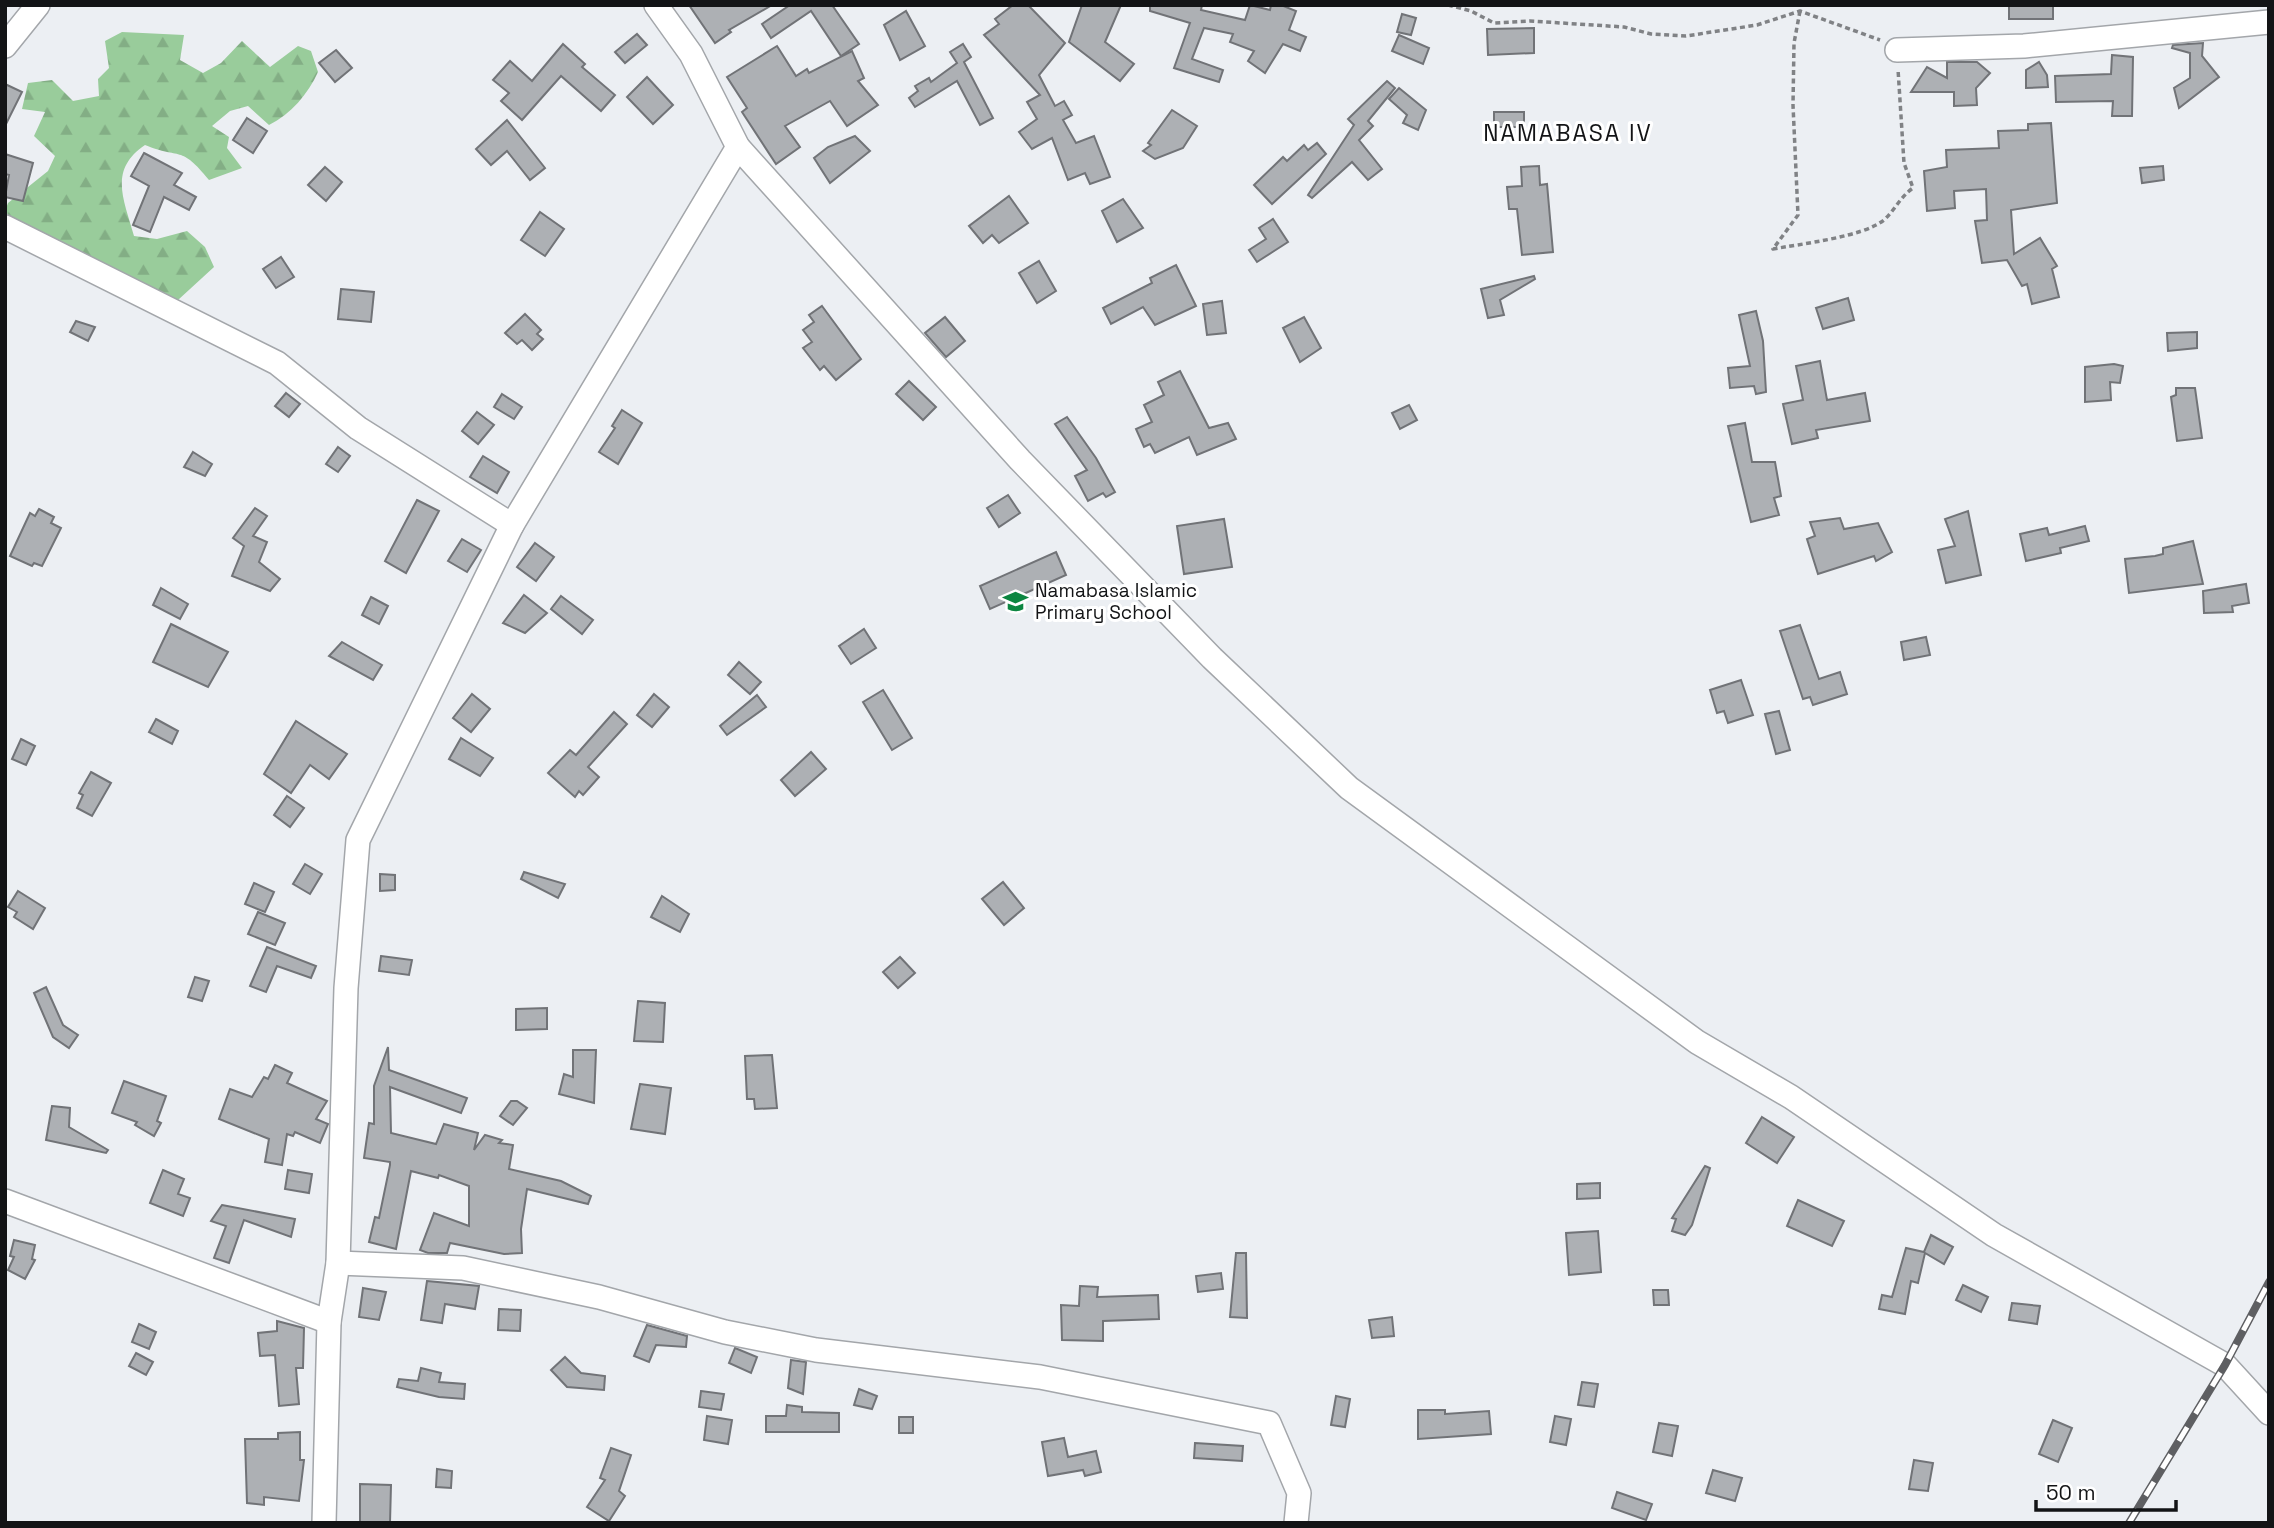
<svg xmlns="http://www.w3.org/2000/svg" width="2274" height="1528" viewBox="0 0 2274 1528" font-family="'Space Grotesk',sans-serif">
	<defs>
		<pattern id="forest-firs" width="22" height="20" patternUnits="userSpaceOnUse" patternTransform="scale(1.75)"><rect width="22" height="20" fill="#99cc9b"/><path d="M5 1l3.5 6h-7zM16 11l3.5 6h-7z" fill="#83ae85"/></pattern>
	</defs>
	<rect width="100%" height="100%" fill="#eceff3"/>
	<!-- forest -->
	<path fill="url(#forest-firs)" d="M122 32 184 35 180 60 203 73 221 63 242 41 270 67 298 46 311 51 318 72C308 94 291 114 269 125L248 106 230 111 212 126 229 137 227 148 242 168 209 180C180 144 181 160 145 145 108 170 124 200 134 236L157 239 187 231 205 247 214 267 166 311 27 238 5 211 8 203 48 171 55 156 34 136 45 112 22 109 28 83 52 80 73 101 99 96 98 79 109 68 105 41Z"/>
	<!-- building -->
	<g fill="#adb0b4" stroke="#717377" stroke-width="2">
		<path d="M689 5H772L729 30 731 32 715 43Z"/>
		<path d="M790 5H832L859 44 841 56 811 11 771 38 762 24Z"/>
		<path d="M1013 5H1028L1065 43 1039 75 1055 106 1064 101 1072 115 1063 120 1076 143 1094 136 1110 177 1090 184 1085 173 1068 180 1052 138 1032 149 1019 132 1037 119 1027 102 1040 95 984 35 999 24 995 19Z"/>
		<path d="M1082 5H1121L1105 42 1134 64 1120 81 1069 42Z"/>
		<path d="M1150 5H1202L1201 10 1245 20 1250 5 1270 10 1271 5H1281L1296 11 1289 30 1306 37 1300 51 1283 44 1265 73 1248 61 1254 51 1230 42 1233 34 1204 28 1192 59 1223 70 1219 82 1174 68 1190 23 1150 11Z"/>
		<rect x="2009" y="5" width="44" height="14"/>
		<path d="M906 11 925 46 900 60 884 25Z"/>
		<path d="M1402 14 1416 18 1411 35 1397 32Z"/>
		<path d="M1534 28V53L1488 55 1487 29Z"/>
		<path d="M637 34 647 45 625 63 615 52Z"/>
		<path d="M1399 35 1429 48 1423 64 1392 51Z"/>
		<path d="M2203 43 2202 56 2219 77 2179 108 2174 88 2190 78V53L2172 48 2173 45Z"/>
		<path d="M563 44 585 64 582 67 615 95 601 111 561 76 522 120 501 101 509 93 493 80 510 61 532 81Z"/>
		<path d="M963 44 971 57 964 62 993 118 980 125 957 81 915 107 909 98 918 91 915 86 929 78 931 82 957 63 950 52Z"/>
		<path d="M777 46 796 76 807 69 809 73 852 51 864 78 858 81 878 105 847 126 830 101 785 126 800 147 776 164 742 112 747 108 727 77Z"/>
		<path d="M336 50 352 68 335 82 319 63Z"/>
		<path d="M2112 55 2133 57 2132 116H2112L2113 101 2056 102 2055 76 2111 74Z"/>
		<path d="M1947 62H1977L1990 73 1976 88 1977 105 1954 106V92H1911L1927 67 1947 78Z"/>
		<path d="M2039 62 2047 75 2048 87 2026 88V70Z"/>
		<path d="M647 77 673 105 653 124 627 97Z"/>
		<path d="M1387 81 1395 88 1368 121 1373 126 1359 140 1382 169 1368 180 1352 162 1312 198 1308 195 1354 125 1348 119Z"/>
		<path d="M5 84 22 92 5 126Z"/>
		<path d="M1399 88 1426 110 1418 130 1403 123 1407 115 1389 99Z"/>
		<path d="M1172 110 1197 126 1183 148 1155 159 1143 151 1151 145 1148 143Z"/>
		<rect x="1494" y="112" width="30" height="15"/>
		<path d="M247 118 267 131 253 153 233 140Z"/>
		<path d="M507 120 545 168 530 180 507 151 491 165 476 149Z"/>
		<path d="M2051 123 2057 203 2011 210 2014 254 2040 238 2057 266 2052 269 2059 297 2032 304 2027 284 2022 286 2007 260 1982 263 1975 221 1987 220 1986 189 1954 191 1955 208 1927 211 1924 171 1947 167 1946 150 1999 148 1998 131 2028 130V124Z"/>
		<path d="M855 136 870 151 830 183 814 158 828 147Z"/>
		<path d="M1317 143 1326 154 1272 204 1254 185 1283 157 1287 161 1304 145 1308 150Z"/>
		<path d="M144 153 182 173 174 185 196 197 189 210 164 197 150 232 133 225 149 186 131 176Z"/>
		<path d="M5 154 33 163 23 201 5 197 9 175 5 174Z"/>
		<path d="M1539 166 1540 185 1547 184 1553 252 1522 255 1517 209H1509L1507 187 1522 186 1521 167Z"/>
		<path d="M2163 166 2164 180 2142 183 2140 168Z"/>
		<path d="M325 167 342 182 326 201 308 185Z"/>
		<path d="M1009 196 1028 223 999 243 992 235 983 243 969 226Z"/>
		<path d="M1123 199 1143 228 1117 242 1102 211Z"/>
		<path d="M540 212 564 229 545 256 521 240Z"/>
		<path d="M1273 219 1288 242 1257 262 1249 250 1266 239 1259 228Z"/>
		<path d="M281 257 294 277 276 288 263 269Z"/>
		<path d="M1039 261 1056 291 1037 303 1019 273Z"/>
		<path d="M1176 265 1196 306 1155 325 1143 307 1111 324 1103 308 1152 283 1150 278Z"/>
		<path d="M1534 276 1535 279 1500 300 1504 315 1488 318 1481 289Z"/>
		<path d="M341 289 374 292 371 322 338 319Z"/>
		<path d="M1848 298 1854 320 1823 329 1816 308Z"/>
		<path d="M1222 301 1226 333 1207 335 1203 304Z"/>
		<path d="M822 306 861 359 836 380 824 366 820 370 803 348 812 342 803 330 814 322 809 315Z"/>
		<path d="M1756 311 1763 341 1766 392 1756 394 1754 386 1730 388 1728 368 1750 366 1739 315Z"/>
		<path d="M525 314 541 330 537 334 543 339 532 350 522 340 517 344 505 333Z"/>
		<path d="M945 317 965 341 946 357 925 333Z"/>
		<path d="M1304 317 1321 348 1300 362 1283 328Z"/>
		<path d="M76 321 95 327 88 341 70 332Z"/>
		<path d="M2197 332V348L2168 351 2167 333Z"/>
		<path d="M1820 361 1827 400 1865 393 1870 421 1816 430 1818 438 1792 444 1783 404 1803 400 1796 366Z"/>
		<path d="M2114 364 2123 366 2120 383 2110 382 2111 400 2085 402V367Z"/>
		<path d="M1180 371 1209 428 1228 423 1236 439 1197 455 1189 437 1155 453 1150 444 1144 447 1136 429 1152 422 1144 405 1164 395 1158 382Z"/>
		<path d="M909 381 936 407 923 420 896 394Z"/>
		<path d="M2176 388H2195L2202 438 2177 441 2171 397 2176 395Z"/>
		<path d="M286 393 300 404 289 417 275 406Z"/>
		<path d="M502 394 522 407 514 419 494 407Z"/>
		<path d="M1409 405 1417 420 1400 429 1392 413Z"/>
		<path d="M622 410 642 423 618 464 599 452 615 428 612 426Z"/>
		<path d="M477 412 494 425 478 444 462 431Z"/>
		<path d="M1067 417 1096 458 1115 492 1106 497 1103 493 1088 501 1075 476 1087 470 1055 424Z"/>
		<path d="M1745 423 1752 462H1775L1781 496 1774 498 1779 515 1751 522 1728 426Z"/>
		<path d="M338 447 350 456 338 472 326 464Z"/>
		<path d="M193 452 212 464 205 476 184 467Z"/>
		<path d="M483 456 509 472 497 493 470 477Z"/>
		<path d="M1008 495 1020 513 999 527 987 508Z"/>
		<path d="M417 500 439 511 406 573 385 561Z"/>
		<path d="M255 508 267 516 253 536 267 542 259 562 280 579 270 591 232 576 244 546 233 538Z"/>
		<path d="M39 509 54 517 51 523 61 528 42 566 34 563 32 566 10 556 30 513 35 516Z"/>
		<path d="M1968 511 1981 575 1946 583 1938 550 1955 546 1945 519Z"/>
		<path d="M1840 518 1844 529 1878 523 1892 552 1876 561 1874 556 1818 574 1807 539 1815 536 1810 522Z"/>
		<path d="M1224 519 1232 567 1184 574 1177 526Z"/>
		<path d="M2085 526 2089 541 2060 548 2061 553 2026 561 2020 534 2047 528 2049 535Z"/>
		<path d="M462 539 481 550 467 572 448 561Z"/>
		<path d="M2193 541 2203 584 2129 593 2125 559 2155 556 2163 554V548Z"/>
		<path d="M535 543 554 557 536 581 517 567Z"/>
		<path d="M1056 552 1066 575 990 609 980 586Z"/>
		<path d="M2246 584 2249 603 2232 606 2233 612 2204 613 2203 591Z"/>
		<path d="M161 588 188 604 180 619 153 605Z"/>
		<path d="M524 595 547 613 525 633 503 623Z"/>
		<path d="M561 596 593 620 582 634 551 609Z"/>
		<path d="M371 597 388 606 379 624 362 615Z"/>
		<path d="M171 624 228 652 208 687 153 662Z"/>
		<path d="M1800 625 1819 679 1840 672 1847 694 1813 705 1810 697 1803 699 1780 631Z"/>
		<path d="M864 629 876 648 851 664 839 646Z"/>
		<path d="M1926 637 1930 655 1904 660 1901 642Z"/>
		<path d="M342 642 382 665 373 680 329 656Z"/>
		<path d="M739 662 761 682 750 694 728 675Z"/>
		<path d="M1741 680 1753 715 1728 723 1724 711 1717 713 1710 690Z"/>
		<path d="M883 690 912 738 892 750 863 702Z"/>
		<path d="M472 694 490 709 471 732 453 718Z"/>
		<path d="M654 694 669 707 652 727 637 715Z"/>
		<path d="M757 695 766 707 727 735 720 726Z"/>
		<path d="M1779 711 1790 750 1776 754 1765 714Z"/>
		<path d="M614 712 627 724 588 767 599 777 583 795 579 791 575 797 548 773 570 750 576 755Z"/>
		<path d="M156 719 178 731 172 744 149 732Z"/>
		<path d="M296 721 347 754 329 779 310 765 291 793 264 774Z"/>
		<path d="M461 738 493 758 480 776 449 759Z"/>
		<path d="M21 739 35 746 26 765 12 759Z"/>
		<path d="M811 752 826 769 795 796 781 780Z"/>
		<path d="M91 772 111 783 92 816 77 808 83 795 79 793Z"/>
		<path d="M287 796 304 808 290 827 274 815Z"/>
		<path d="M305 864 322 874 310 894 293 884Z"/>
		<path d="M524 872 565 884 558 898 521 879Z"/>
		<path d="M380 874 395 875V890L380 891Z"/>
		<path d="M1003 882 1024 908 1004 925 982 899Z"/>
		<path d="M254 883 274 892 265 912 245 904Z"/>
		<path d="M18 891 45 908 33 929 14 917 17 912 8 907Z"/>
		<path d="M662 896 689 914 680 932 651 917Z"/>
		<path d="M258 912 285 923 275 945 248 934Z"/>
		<path d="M267 947 316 966 311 978 277 966 266 992 250 986Z"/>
		<path d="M381 956 412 960 409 975 379 971Z"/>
		<path d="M900 957 915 973 898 988 883 972Z"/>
		<path d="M195 977 209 981 202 1001 188 997Z"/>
		<path d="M46 987 63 1025 78 1035 69 1048 53 1037 34 993Z"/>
		<path d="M638 1001 665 1003 663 1042 634 1041Z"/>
		<path d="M547 1008V1029L516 1030V1009Z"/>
		<path d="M388 1047 389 1070 467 1098 461 1113 390 1087 391 1133 436 1144 444 1124 478 1133 474 1150 485 1135 502 1140 499 1143 513 1145 509 1169 561 1181 591 1196 588 1204 527 1189 521 1229 522 1253 504 1254 450 1243 447 1253H428L420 1250 434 1213 469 1226V1186L439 1175 438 1178 411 1171 396 1249 369 1242 375 1217 379 1218 390 1165V1162L364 1158 369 1123 374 1124V1086Z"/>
		<path d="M573 1050H596L594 1103 559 1094 564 1074 573 1077Z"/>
		<path d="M772 1055 777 1108 755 1109 754 1099H747L745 1056Z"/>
		<path d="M275 1065 292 1073 287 1083 327 1101 316 1119 328 1124 320 1143 295 1132 293 1136 287 1134 282 1165 265 1162 269 1139 219 1119 230 1089 252 1097 264 1077 268 1079Z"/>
		<path d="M124 1081 166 1096 157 1121 161 1123 154 1136 135 1125 137 1122 112 1113Z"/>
		<path d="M640 1084 671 1088 665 1134 631 1129Z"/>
		<path d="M511 1101H517L527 1108 513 1125 500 1116Z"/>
		<path d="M52 1106 70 1108 69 1127 108 1150 106 1153 46 1140Z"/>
		<path d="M1762 1117 1794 1137 1777 1163 1746 1143Z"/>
		<path d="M1705 1166 1710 1168 1692 1225 1685 1235 1672 1231 1676 1219 1672 1218Z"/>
		<path d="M163 1170 184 1179 178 1194 190 1198 183 1216 150 1203Z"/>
		<path d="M288 1170 312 1174 309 1193 285 1189Z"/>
		<path d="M1600 1183V1198L1577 1199V1184Z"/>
		<path d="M1798 1200 1844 1221 1832 1246 1787 1226Z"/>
		<path d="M222 1205 295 1219 291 1237 244 1220 229 1263 214 1258 226 1226 211 1221Z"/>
		<path d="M1598 1231 1601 1272 1569 1275 1566 1233Z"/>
		<path d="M1931 1235 1953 1247 1944 1264 1925 1253 1918 1283 1911 1281 1905 1314 1879 1309 1882 1295 1892 1297 1906 1248 1924 1252Z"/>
		<path d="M14 1240 35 1245 32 1259 35 1260 25 1279 8 1270 14 1257 10 1256Z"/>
		<path d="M1236 1253H1246L1247 1318 1230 1317Z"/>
		<path d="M1221 1273 1223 1289 1198 1292 1196 1276Z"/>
		<path d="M427 1281 479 1286 475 1309 445 1304 442 1323 421 1320Z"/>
		<path d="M1963 1285 1988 1297 1981 1312 1956 1300Z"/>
		<path d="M1080 1286 1098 1287 1097 1297 1158 1295 1159 1319 1103 1321V1341L1062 1340 1061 1305 1079 1306Z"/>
		<path d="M363 1288 386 1292 379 1320 359 1317Z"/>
		<path d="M1653 1290H1668L1669 1305H1654Z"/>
		<path d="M2012 1303 2040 1306 2037 1324 2009 1320Z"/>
		<path d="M499 1309 521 1310 520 1331 498 1330Z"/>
		<path d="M1392 1317 1394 1336 1372 1338 1369 1320Z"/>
		<path d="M277 1321 304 1328 303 1368H296L299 1404 279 1406 275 1355 260 1356 258 1333 277 1331Z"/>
		<path d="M139 1324 156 1332 149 1349 132 1342Z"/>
		<path d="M647 1325 687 1336 686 1347 656 1345 649 1362 634 1356Z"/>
		<path d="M735 1348 757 1357 751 1373 729 1363Z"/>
		<path d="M136 1353 153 1362 146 1375 129 1366Z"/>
		<path d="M565 1357 581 1373 605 1376 604 1390 567 1387 551 1370Z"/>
		<path d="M791 1360 806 1362 803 1394 788 1388Z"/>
		<path d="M421 1368 441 1373 439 1382 465 1384 464 1399 439 1397 397 1387 399 1379 418 1381Z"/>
		<path d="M1582 1382 1598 1384 1594 1407 1578 1405Z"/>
		<path d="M859 1389 877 1396 872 1409 854 1405Z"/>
		<path d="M701 1391 724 1394 721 1410 699 1407Z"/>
		<path d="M1336 1396 1350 1399 1345 1427 1331 1425Z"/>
		<path d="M787 1405 802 1407V1412L839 1413V1432H766V1416H786Z"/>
		<path d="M1418 1410H1445V1414L1489 1411 1491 1434 1418 1439Z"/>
		<path d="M707 1416 732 1420 728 1444 704 1440Z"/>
		<path d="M1555 1416 1571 1419 1566 1445 1550 1442Z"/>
		<rect x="899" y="1417" width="14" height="16"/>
		<path d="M2053 1420 2072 1428 2058 1462 2039 1454Z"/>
		<path d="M1659 1423 1678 1426 1672 1456 1653 1452Z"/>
		<path d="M300 1432V1460H304L299 1501 264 1497V1505L247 1503 245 1439H278V1433Z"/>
		<path d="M1064 1438 1068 1457 1096 1451 1101 1472 1085 1476 1083 1470 1048 1476 1042 1442Z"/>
		<path d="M1195 1443 1243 1446 1242 1461 1194 1458Z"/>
		<path d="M611 1448 631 1455 619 1491 625 1496 609 1521 587 1507 605 1480 600 1478Z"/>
		<path d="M1914 1460 1933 1463 1928 1491 1909 1489Z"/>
		<path d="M437 1469 452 1471 451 1488 436 1487Z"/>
		<path d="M1713 1470 1742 1478 1735 1501 1706 1493Z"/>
		<path d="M360 1484 391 1485 390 1523H360Z"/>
		<path d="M1617 1492 1652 1504 1646 1520 1612 1508Z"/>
	</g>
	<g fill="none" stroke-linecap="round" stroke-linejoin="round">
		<defs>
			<g id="minor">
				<path d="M656 5 691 54 738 147 1020 460 1212 658 1349 788 1697 1042 1791 1097 1994 1235 2225 1365 2269 1413"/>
				<path d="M5 46 38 5"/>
				<path d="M1897 50 2024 46 2269 22"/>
				<path d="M5 227 277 363 358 428 512 525"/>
				<path d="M5 1201 329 1322"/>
				<path d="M338 1263 463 1268 599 1297 725 1332 816 1350 1040 1377 1269 1423 1299 1493 1296 1523"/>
				<path d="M324 1523 329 1322 338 1263 346 988 358 840 512 525 738 147"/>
			</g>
		</defs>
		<!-- minor casing -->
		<use href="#minor" stroke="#a3a6aa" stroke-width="26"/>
		<!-- path -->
		<g stroke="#808285" stroke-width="3.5" stroke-dasharray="5 3.5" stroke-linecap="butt">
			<path d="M1448 5 1471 11 1494 23 1530 21 1624 27 1651 34 1686 36 1757 25 1800 11 1880 40"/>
			<path d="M1800 11 1794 43 1793 105 1798 215 1773 249C1800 244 1863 237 1884 220 1895 210 1900 197 1913 188L1904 163 1898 69"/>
		</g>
		<!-- minor -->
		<use href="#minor" stroke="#fff" stroke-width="23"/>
		<defs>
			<path id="rail" d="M2129 1523 2225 1365 2269 1282"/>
		</defs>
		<!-- rail casing -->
		<use href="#rail" stroke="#5e5f62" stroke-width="8"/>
		<!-- rail -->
		<use href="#rail" stroke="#fff" stroke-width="5" stroke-dasharray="16" stroke-linecap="butt"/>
	</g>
	<!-- icons -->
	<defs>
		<symbol id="school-bare" viewBox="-9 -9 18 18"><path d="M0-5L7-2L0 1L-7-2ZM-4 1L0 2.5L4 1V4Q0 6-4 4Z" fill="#0c8641" stroke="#fff" stroke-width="2.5" paint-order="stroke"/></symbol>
	</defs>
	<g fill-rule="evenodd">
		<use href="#school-bare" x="998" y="584" width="35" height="35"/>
	</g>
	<g text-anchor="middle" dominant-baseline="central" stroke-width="6" stroke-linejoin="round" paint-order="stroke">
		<!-- poi labels -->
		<g font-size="19" fill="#131416" stroke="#fff" text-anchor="start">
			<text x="1035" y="590">Namabasa Islamic<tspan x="1035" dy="22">Primary School</tspan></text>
		</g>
		<!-- quarter labels -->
		<g font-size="23" letter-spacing="2" fill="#131416" stroke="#fff">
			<text x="1568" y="133">NAMABASA IV</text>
		</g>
	</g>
	<!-- border -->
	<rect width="2274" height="1528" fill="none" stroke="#131416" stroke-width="14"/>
	<!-- scale -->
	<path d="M2036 1500v10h140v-10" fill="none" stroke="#131416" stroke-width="3.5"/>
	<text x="2046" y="1500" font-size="21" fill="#131416" stroke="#ffffff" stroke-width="5" paint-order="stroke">50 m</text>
</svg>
